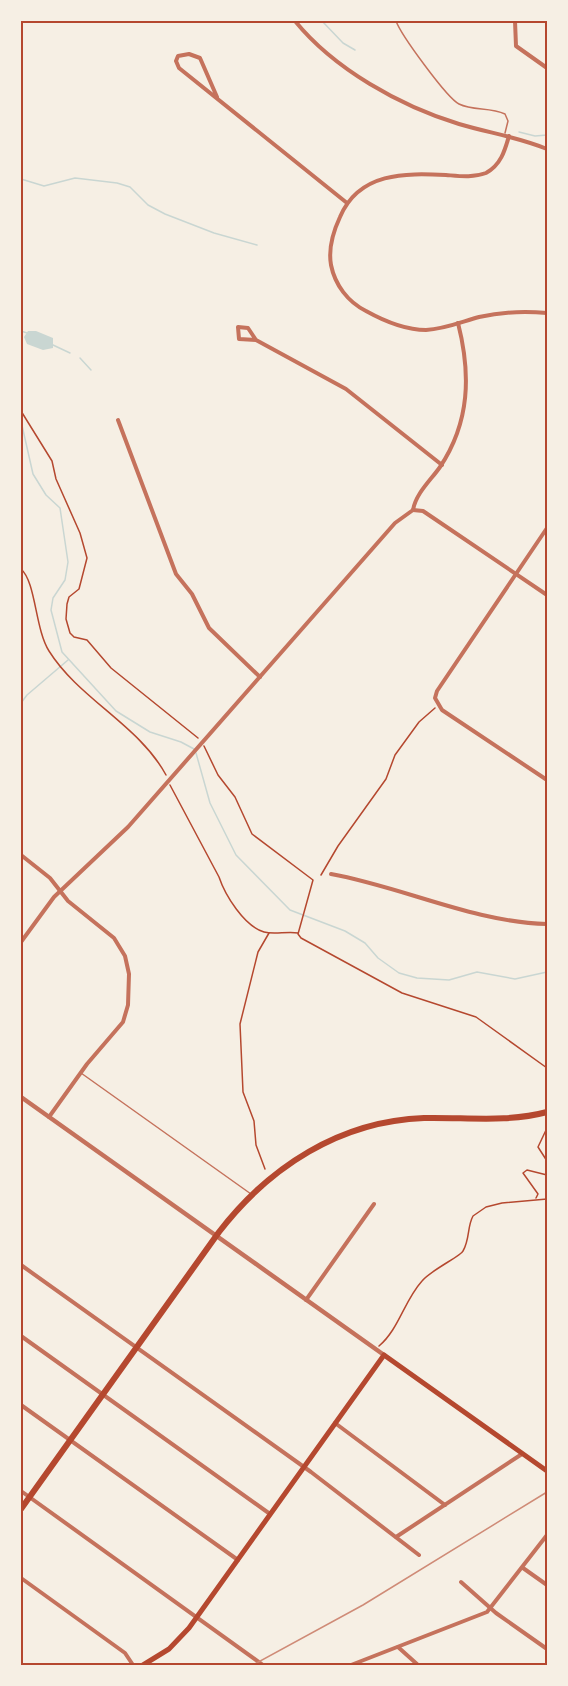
<svg xmlns="http://www.w3.org/2000/svg" width="568" height="1686" viewBox="0 0 568 1686" font-family="Ubuntu,sans-serif">
	<rect width="100%" height="100%" fill="#f6efe4"/>
	<!-- water -->
	<path fill="#c9d6d2" d="M28 331H36L53 338V348L43 350 27 344 24 337Z"/>
	<g fill="none" stroke-linecap="round" stroke-linejoin="round">
		<!-- stream -->
		<g stroke="#c9d6d2" stroke-width="1.5">
			<path d="M322 21 343 43 355 50"/>
			<path d="M519 132 535 136 547 135"/>
			<path d="M21 179 44 186 75 178 117 183 130 187 148 205 165 214 214 233 257 245"/>
			<path d="M21 331 27 333"/>
			<path d="M53 345 70 353"/>
			<path d="M80 358 91 370"/>
			<path d="M21 421 33 474 46 495 60 508 68 562 65 580 53 598 51 610 62 652 116 711 150 732 181 742 194 749"/>
			<path d="M21 703 27 695 68 660"/>
			<path d="M196 753 210 803 236 855 290 910 345 931 365 943 378 958 399 973 417 978 449 980 477 972 515 979 547 972"/>
		</g>
		<!-- path -->
		<g stroke="#b5482f" stroke-width="1.5">
			<path d="M21 411 52 461 56 479 80 533 87 558 79 589 69 597 67 604 66 619 70 633 74 637 87 640 111 668 198 738"/>
			<path d="M21 569C36 582 35 629 49 651 79 699 139 725 166 775"/>
			<path d="M204 746 218 775 235 797 252 834 313 880 298 934 301 938 402 993 476 1017 547 1068"/>
			<path d="M170 785 219 877C225 895 244 926 264 932 274 935 287 931 298 933"/>
			<path d="M321 875 338 846 386 779 395 755 419 722 435 708"/>
			<path d="M547 1128 538 1147 547 1161"/>
			<path d="M265 1169 256 1145 254 1121 243 1092 240 1024 258 952 269 933"/>
			<path d="M536 1198 538 1194 523 1173 527 1170 547 1175"/>
			<path d="M379 1346C399 1329 404 1301 422 1281 431 1270 461 1256 463 1251 470 1239 467 1227 473 1216L486 1207 502 1203 547 1199"/>
		</g>
		<!-- service -->
		<g stroke="#c5725c" stroke-width="1.5">
			<path d="M396 21C401 35 447 98 459 104 473 111 490 107 505 114L508 121 505 133"/>
			<path d="M81 1073 251 1194"/>
		</g>
		<!-- minor -->
		<g stroke="#c5725c" stroke-width="4">
			<path d="M295 21C334 69 400 106 459 124 489 133 518 137 547 149"/>
			<path d="M515 21 516 46 547 68"/>
			<path d="M217 97 200 58 189 54 178 56 176 61 179 68 347 203"/>
			<path d="M509 136C505 150 501 165 486 173 473 178 459 176 446 175 405 173 359 172 340 217 333 232 328 248 331 265 335 285 348 302 366 311 384 321 405 330 426 330 445 329 461 322 479 317 501 312 525 311 547 313"/>
			<path d="M256 340 248 328 238 327 239 339 256 340 346 389 442 465"/>
			<path d="M118 420 176 574 192 594 209 628 260 677"/>
			<path d="M413 510C416 493 431 480 440 467 470 422 471 374 458 323"/>
			<path d="M413 510 423 511 547 595"/>
			<path d="M547 528 437 691 435 698 442 710 547 780"/>
			<path d="M21 855 50 878 68 901 114 938 125 956 129 974 128 1005 123 1022 87 1064 49 1117"/>
			<path d="M331 874C403 887 473 922 547 924"/>
			<path d="M21 942 54 897 128 827 395 523 413 510"/>
			<path d="M21 1265 311 1472 419 1555"/>
			<path d="M306 1300 374 1204"/>
			<path d="M21 1336 270 1514"/>
			<path d="M21 1405 238 1560"/>
			<path d="M335 1423 445 1505"/>
			<path d="M21 1491 263 1665"/>
			<path d="M396 1537 522 1454"/>
			<path d="M523 1568 547 1585"/>
			<path d="M21 1578 125 1653 133 1665"/>
			<path d="M461 1582 496 1613 547 1649"/>
			<path d="M398 1647 418 1665"/>
			<path d="M351 1665 487 1612 547 1535"/>
		</g>
		<!-- tertiary -->
		<path stroke="#c5725c" stroke-width="4.5" d="M21 1097 384 1355"/>
		<!-- secondary -->
		<path stroke="#b5482f" stroke-width="5" d="M143 1665 169 1649 189 1628 384 1355 547 1471"/>
		<!-- primary -->
		<path stroke="#b5482f" stroke-width="6" d="M21 1509 219 1232C269 1167 340 1121 424 1118 466 1117 506 1123 547 1112"/>
		<!-- rail -->
		<path stroke="#cf8b77" stroke-width="1.5" d="M253 1665 363 1605 547 1492"/>
	</g>
	<!-- border -->
	<rect width="568" height="1686" fill="none" stroke="#f6efe4" stroke-width="45"/>
	<rect x="22" y="22" width="524" height="1642" fill="none" stroke="#b5482f" stroke-width="2"/>
</svg>
